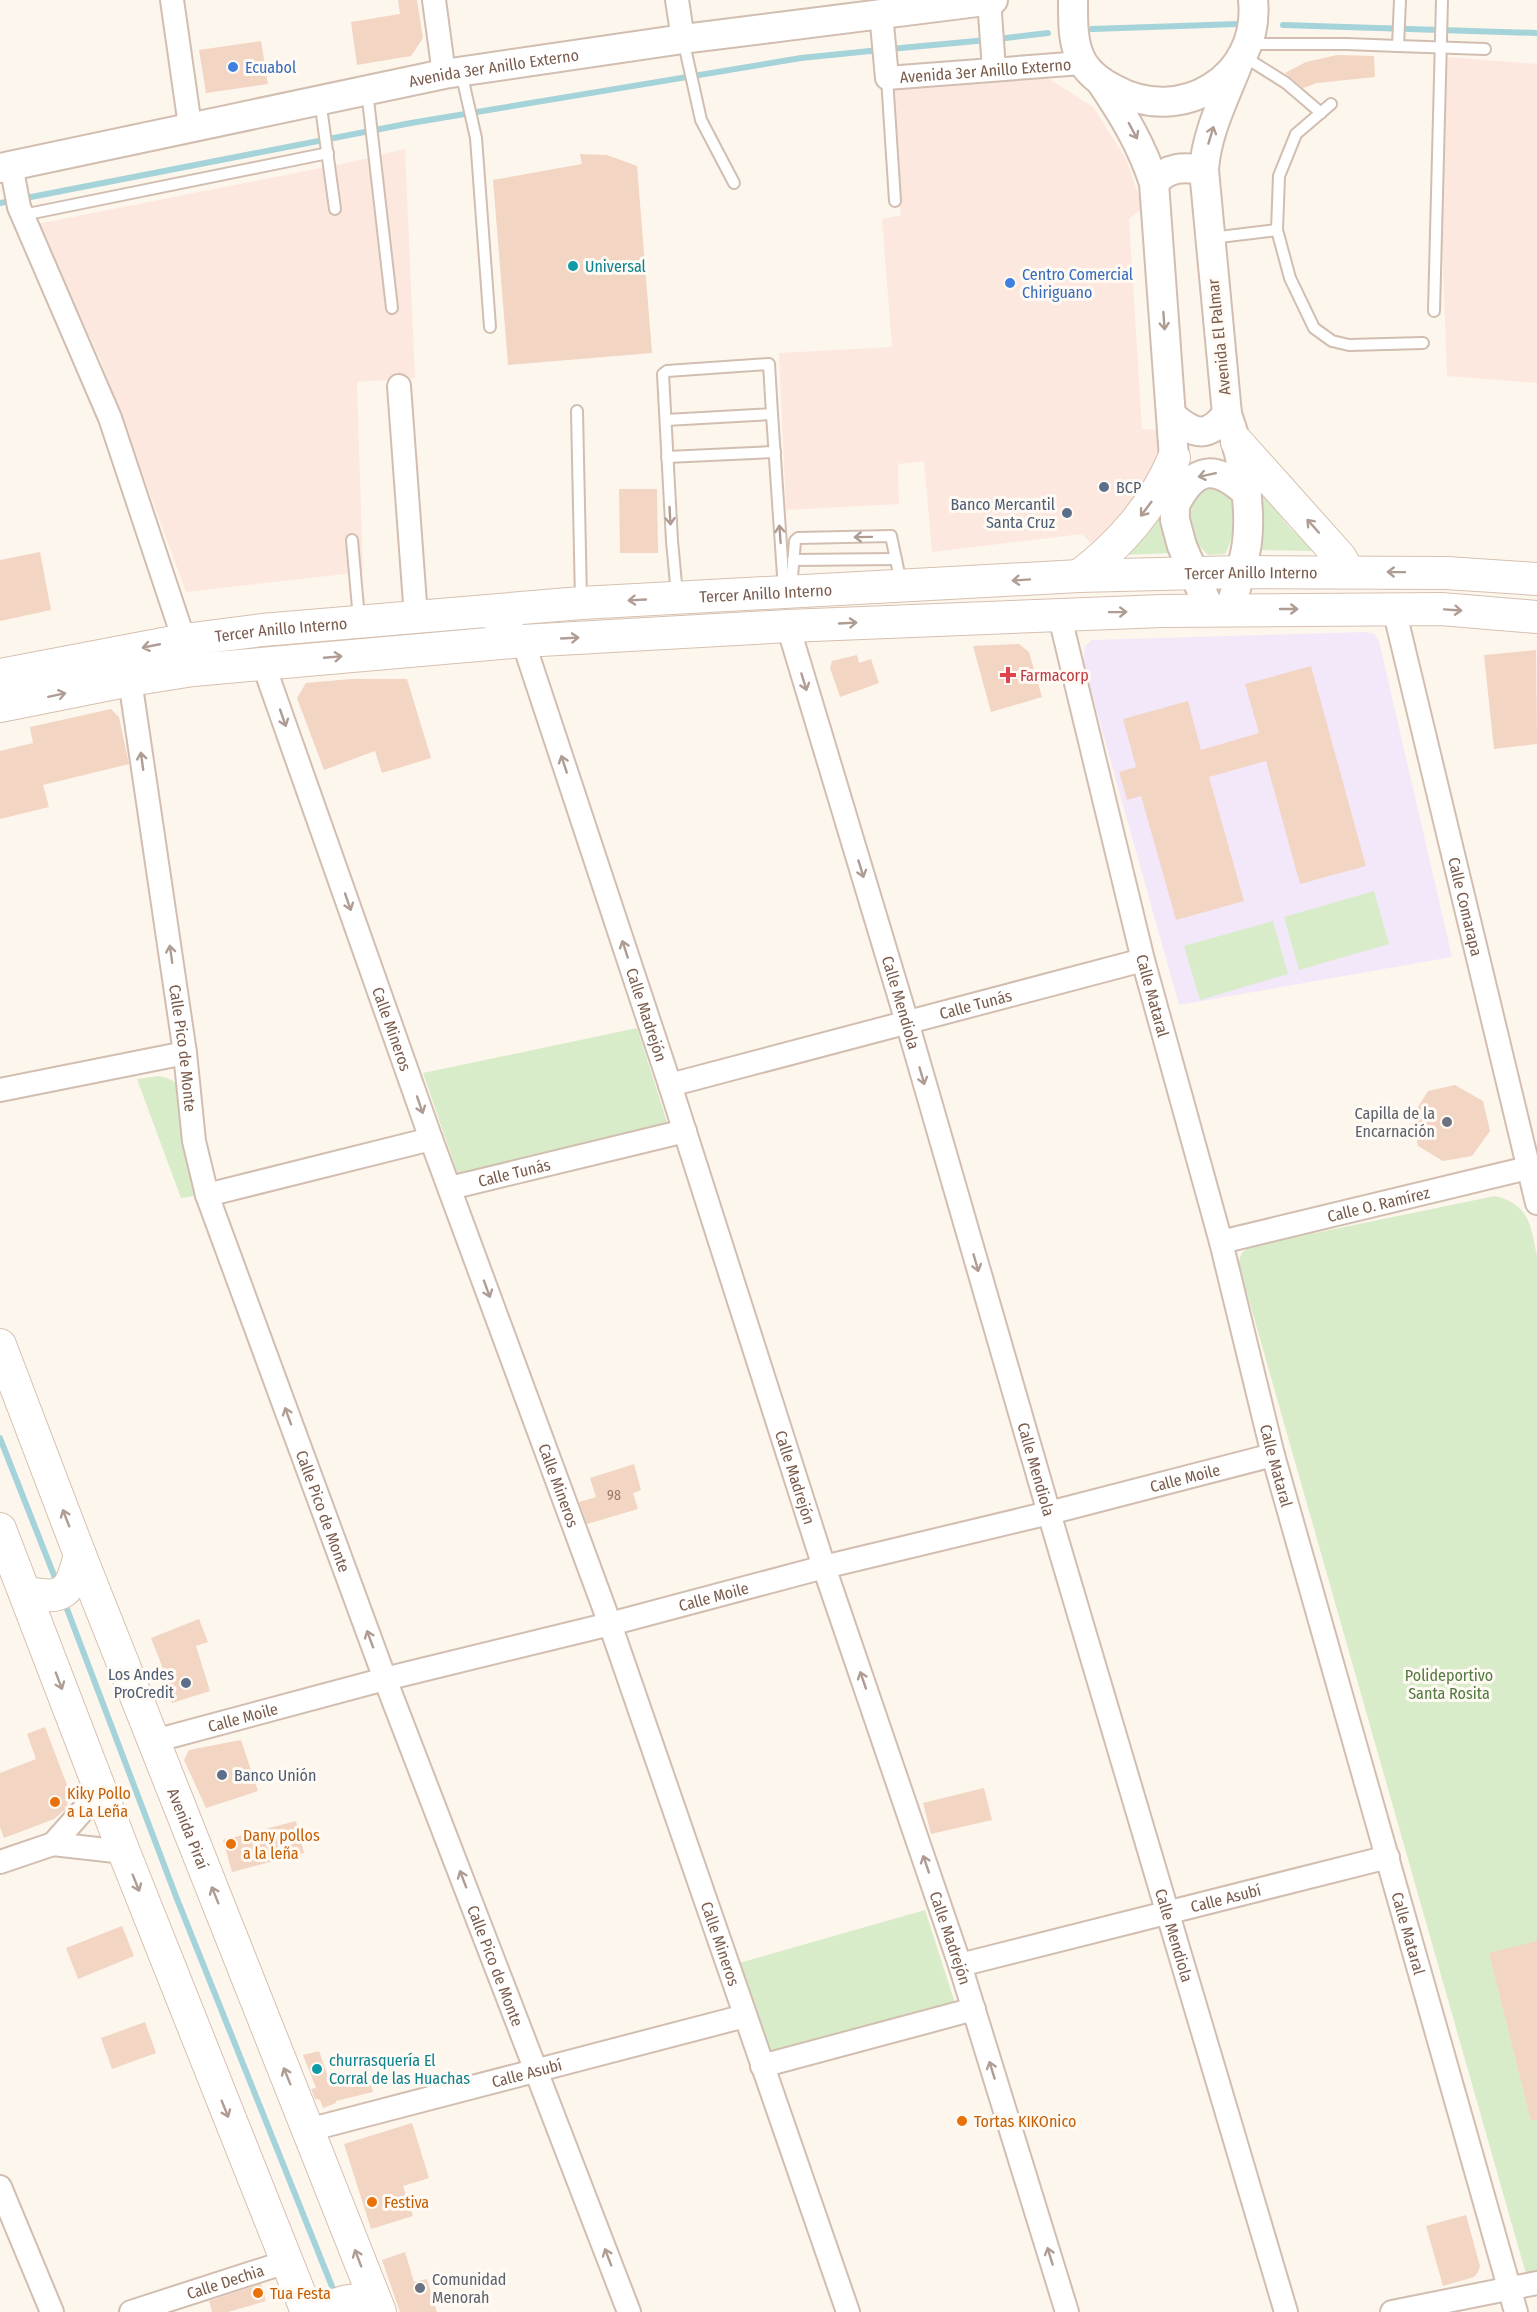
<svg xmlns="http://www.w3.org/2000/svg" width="1537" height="2312" viewBox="0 0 1537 2312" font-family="'Fira Sans Condensed',sans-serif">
	<rect width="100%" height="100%" fill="#fdf6ec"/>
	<!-- commercial -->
	<g fill="#fde8e0">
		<path d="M1435 56 1537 64V383L1447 376Z"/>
		<path d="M1046 77 1093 107 1126 159 1143 208 1129 219 1142 429 1162 430 1161 463 1135 509 1095 548 1082 534 932 552 924 461 898 464 899 504 786 510 779 353 892 347 882 219 901 215 889 86Z"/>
		<path d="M405 149 415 378 357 382 363 572 186 592 101 361 37 224 351 162Z"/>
	</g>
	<!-- education -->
	<path fill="#f3e8fa" d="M1366 632 1374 634 1379 641 1452 957 1179 1005 1083 662 1085 646 1092 640Z"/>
	<!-- green -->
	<g fill="#d8ecc9">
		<path d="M1206 488C1244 490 1237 530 1225 554L1208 555C1185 534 1181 509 1206 488Z"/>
		<path d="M1260 491 1289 527 1315 551 1261 550 1263 508Z"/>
		<path d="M1160 515 1163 534 1171 553 1124 555Z"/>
		<path d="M1374 891 1389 944 1299 970 1284 917Z"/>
		<path d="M1273 921 1288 974 1200 1000 1184 946Z"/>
		<path d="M637 1028 669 1128 459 1178 423 1073Z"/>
		<path d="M159 1076C172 1078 177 1083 183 1095L195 1196 181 1198 137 1079Z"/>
		<path d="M1495 1196C1530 1205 1530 1224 1537 1256V2271L1526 2274 1239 1265C1239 1252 1245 1249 1256 1245Z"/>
		<path d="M925 1910 956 2006 769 2055 739 1963Z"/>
	</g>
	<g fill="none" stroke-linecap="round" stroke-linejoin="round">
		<!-- stream -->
		<g stroke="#a5d3da" stroke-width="6">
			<path d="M1283 25 1537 33"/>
			<path d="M1092 29 1238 24"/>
			<path d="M998 39 1048 33"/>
			<path d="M890 49 987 40"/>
			<path d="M0 203 411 123 801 58 880 50"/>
			<path d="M0 1438 57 1583"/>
			<path d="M64 1601 177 1899 335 2294"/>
		</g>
	</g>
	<!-- building -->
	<g fill="#f3d5c3">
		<path d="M398 0H417L423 38 411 56 357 65 351 22 400 14Z"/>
		<path d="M261 41 268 84 206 93 199 50Z"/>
		<path d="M1337 55 1374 56 1375 77 1317 83 1303 88 1285 73 1306 62Z"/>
		<path d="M580 154 607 155 637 166 652 353 508 365 493 180 582 164Z"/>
		<path d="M619 489H657L658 553H620Z"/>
		<path d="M40 552 51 610 0 621V560Z"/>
		<path d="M1019 644 1029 652 1042 697 991 712 973 646Z"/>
		<path d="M1536 650 1537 744 1494 749 1484 655Z"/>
		<path d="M857 655 859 663 871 659 879 683 840 697 830 668 832 661Z"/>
		<path d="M1311 666 1366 866 1300 884 1266 761 1209 777 1244 901 1176 920 1141 796 1127 800 1119 772 1136 767 1123 719 1188 701 1201 750 1259 733 1245 684Z"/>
		<path d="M351 679H407L431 758 382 773 375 751 324 770 297 698 306 683Z"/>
		<path d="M111 709 119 717 129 764 43 785 49 807 0 819V751L33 743 30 727Z"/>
		<path d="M1455 1085 1483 1101 1490 1131 1472 1156 1443 1161 1418 1146 1413 1115 1428 1091Z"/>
		<path d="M634 1464 641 1490 633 1493 638 1509 587 1524 579 1502 596 1497 590 1478Z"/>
		<path d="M199 1619 208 1642 196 1646 210 1691 172 1703 163 1675 165 1674 151 1638Z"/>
		<path d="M45 1727 69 1790 67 1808 54 1819 4 1838 0 1827V1773L36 1759 27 1734Z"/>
		<path d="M241 1740 258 1791 206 1808 184 1760 189 1750Z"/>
		<path d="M984 1788 992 1820 931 1834 923 1803Z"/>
		<path d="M296 1821 304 1853 232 1872 223 1840Z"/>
		<path d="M122 1926 134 1956 78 1979 66 1948Z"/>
		<path d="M1537 1941V2120L1531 2121 1489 1953Z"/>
		<path d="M145 2022 156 2053 112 2069 101 2038Z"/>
		<path d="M319 2051 331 2086 370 2081 373 2092 336 2101V2103L323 2108 320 2100 315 2099 311 2089 316 2088 303 2055Z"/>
		<path d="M412 2123 429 2178 403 2186 413 2216 371 2229 344 2144Z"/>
		<path d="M1466 2215 1480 2266 1478 2272 1474 2277 1443 2286 1426 2226Z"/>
		<path d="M405 2252 414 2282 427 2279 437 2312H400L382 2260Z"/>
		<path d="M261 2284 266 2301 228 2312H212L209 2301Z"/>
	</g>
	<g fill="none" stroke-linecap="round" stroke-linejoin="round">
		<defs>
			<g id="service">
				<path d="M1400 0 1398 46 1485 49"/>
				<path d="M683 39 701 120 734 183"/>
				<path d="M1249 44H1347L1398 46"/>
				<path d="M1243 56 1286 83 1321 113"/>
				<path d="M461 72 476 138 490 327"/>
				<path d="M887 78 895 201"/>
				<path d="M367 91 392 308"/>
				<path d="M320 100 335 209"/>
				<path d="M1331 104 1296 134 1279 176 1277 230 1290 278 1314 328 1332 341 1349 345 1423 343"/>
				<path d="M23 215 328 153"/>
				<path d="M1211 238 1277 230"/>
				<path d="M1434 311 1442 0"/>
				<path d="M577 411 581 600"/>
				<path d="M772 414 784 590"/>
				<path d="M666 420 772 414 769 364 667 371 663 374 672 541 677 595"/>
				<path d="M667 457 775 452"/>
				<path d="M352 540 359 619"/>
				<path d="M793 560 896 559"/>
				<path d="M791 589 795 541 798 538 891 536 901 583"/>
			</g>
			<g id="minor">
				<path d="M172 0 190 126"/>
				<path d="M434 0 444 74"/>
				<path d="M677 0 683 39"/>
				<path d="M989 0 994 69"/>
				<path id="s1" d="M881 13 887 78 1082 63"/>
				<path d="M11 165 19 207 110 418 184 640"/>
				<path d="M399 386 416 617"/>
				<path id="s2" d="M1394 609 1537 1203"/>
				<path id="s3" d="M1059 613 1143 960 1221 1242 1273 1455 1516 2312"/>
				<path id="s4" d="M479 615C498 618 511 626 523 641L670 1085 824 1567 960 1965 1067 2312"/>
				<path id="s5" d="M788 626 907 1022 1049 1513 1286 2312"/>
				<path id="s6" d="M263 663 431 1139 610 1624 848 2312"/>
				<path id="s7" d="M130 680 185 1053 194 1141 207 1195 385 1679 629 2312"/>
				<path id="s8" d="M670 1085 1143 960"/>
				<path d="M0 1090 185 1053"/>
				<path id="s9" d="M450 1188 685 1131"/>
				<path d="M207 1195 431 1139"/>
				<path id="s10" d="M1221 1242 1528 1168H1537"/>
				<path id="s11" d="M154 1741 385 1679 610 1624 824 1567 1049 1513 1273 1455"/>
				<path d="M53 1844 101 1790"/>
				<path d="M0 1862 53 1844 124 1852"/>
				<path id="s12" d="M960 1965 1388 1857"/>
				<path d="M762 2066 974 2009"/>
				<path id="s13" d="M308 2130 745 2016"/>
				<path d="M0 2187 52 2312"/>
				<path id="s14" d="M131 2312 286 2262"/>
				<path d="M1392 2312 1537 2283"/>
			</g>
			<g id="tertiary">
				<path d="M1073 0C1073 20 1072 45 1083 63 1090 74 1102 83 1114 89 1181 126 1261 78 1253 0"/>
				<path d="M1101 82C1124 116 1141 144 1154 183L1174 458 1175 520 1182 546 1210 610"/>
				<path id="s15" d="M0 168 444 74 683 39 993 0"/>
				<path d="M1154 183C1168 166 1184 167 1204 170"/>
				<path d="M1171 415C1194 435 1207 439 1227 414"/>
				<path d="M1175 505C1195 466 1215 464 1247 493"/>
				<path d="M1230 610C1236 587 1244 565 1247 542 1252 499 1241 454 1227 414L1204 170C1206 134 1224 99 1237 66"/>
			</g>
			<g id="secondary">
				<path d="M1237 442 1340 557 1349 572"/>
				<path d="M1079 576C1122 543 1153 507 1174 458"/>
				<path id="s16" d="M0 675 184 640 262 630 581 603 1079 576 1240 572 1447 573 1537 579"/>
				<path d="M0 706 130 680 193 670 523 641 788 626 1162 611 1441 609 1537 617"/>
				<path id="s17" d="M0 1345 80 1555 380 2312"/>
				<path d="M0 1529 124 1852 307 2312"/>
				<path d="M25 1592C65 1601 70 1593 80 1555"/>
				<path d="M317 2312C339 2303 359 2292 379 2311"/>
			</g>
		</defs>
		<!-- service casing -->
		<use href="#service" stroke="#d1beb0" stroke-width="14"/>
		<!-- minor casing -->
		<use href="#minor" stroke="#d1beb0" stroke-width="26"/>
		<!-- tertiary casing -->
		<use href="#tertiary" stroke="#d1beb0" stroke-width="32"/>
		<!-- secondary casing -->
		<use href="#secondary" stroke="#d6c0b0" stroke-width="34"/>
		<!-- service -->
		<use href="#service" stroke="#fff" stroke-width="10"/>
		<!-- minor -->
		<use href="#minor" stroke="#fff" stroke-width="22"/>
		<!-- tertiary -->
		<use href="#tertiary" stroke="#fff" stroke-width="28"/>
		<!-- secondary -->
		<use href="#secondary" stroke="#fff" stroke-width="32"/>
	</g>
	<!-- one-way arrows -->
	<defs><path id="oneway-shaft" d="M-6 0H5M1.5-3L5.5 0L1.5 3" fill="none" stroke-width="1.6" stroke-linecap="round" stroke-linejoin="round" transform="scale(1.5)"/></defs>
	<g stroke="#af9d94">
		<use href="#oneway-shaft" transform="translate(1133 131) rotate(62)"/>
		<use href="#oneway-shaft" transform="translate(1211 135) rotate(-73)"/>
		<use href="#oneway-shaft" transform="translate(1164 321) rotate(86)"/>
		<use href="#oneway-shaft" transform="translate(1207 475) rotate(168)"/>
		<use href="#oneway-shaft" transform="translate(1146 509) rotate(127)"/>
		<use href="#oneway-shaft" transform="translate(670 516) rotate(87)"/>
		<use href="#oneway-shaft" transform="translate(1313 526) rotate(-132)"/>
		<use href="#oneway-shaft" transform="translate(780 534) rotate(-94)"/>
		<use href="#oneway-shaft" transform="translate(863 537) rotate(179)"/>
		<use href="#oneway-shaft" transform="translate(1396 572) rotate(-179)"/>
		<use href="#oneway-shaft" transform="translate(1021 580) rotate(176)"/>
		<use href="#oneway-shaft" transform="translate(637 600) rotate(177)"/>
		<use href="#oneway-shaft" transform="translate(1289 609)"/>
		<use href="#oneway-shaft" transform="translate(1453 610) rotate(4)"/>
		<use href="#oneway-shaft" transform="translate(1118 612) rotate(-1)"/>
		<use href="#oneway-shaft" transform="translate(848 623) rotate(-3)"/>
		<use href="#oneway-shaft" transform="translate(570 638) rotate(-3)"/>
		<use href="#oneway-shaft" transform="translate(151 646) rotate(169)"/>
		<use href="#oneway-shaft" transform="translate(333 657) rotate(-5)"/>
		<use href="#oneway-shaft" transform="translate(804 682) rotate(73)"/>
		<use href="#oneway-shaft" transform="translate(57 695) rotate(-12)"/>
		<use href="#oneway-shaft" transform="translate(283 718) rotate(71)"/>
		<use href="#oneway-shaft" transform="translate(142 761) rotate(-98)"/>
		<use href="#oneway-shaft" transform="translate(564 764) rotate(-108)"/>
		<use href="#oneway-shaft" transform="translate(861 869) rotate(73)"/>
		<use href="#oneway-shaft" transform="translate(348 902) rotate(71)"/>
		<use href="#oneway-shaft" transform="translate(625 949) rotate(-108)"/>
		<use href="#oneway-shaft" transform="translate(171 954) rotate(-98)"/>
		<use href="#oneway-shaft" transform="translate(922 1076) rotate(74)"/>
		<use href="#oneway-shaft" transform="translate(420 1105) rotate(71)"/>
		<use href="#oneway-shaft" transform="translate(976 1263) rotate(74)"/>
		<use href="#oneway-shaft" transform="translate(487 1289) rotate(70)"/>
		<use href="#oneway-shaft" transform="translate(288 1416) rotate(-110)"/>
		<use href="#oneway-shaft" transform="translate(66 1518) rotate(-111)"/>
		<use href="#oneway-shaft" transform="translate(370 1639) rotate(-110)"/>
		<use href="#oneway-shaft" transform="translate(863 1680) rotate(-109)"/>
		<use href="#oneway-shaft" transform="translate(59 1681) rotate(69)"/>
		<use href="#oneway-shaft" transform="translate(926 1864) rotate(-109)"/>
		<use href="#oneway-shaft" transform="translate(463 1879) rotate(-111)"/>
		<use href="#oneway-shaft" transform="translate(136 1883) rotate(68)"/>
		<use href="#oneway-shaft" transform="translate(215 1895) rotate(-112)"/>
		<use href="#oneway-shaft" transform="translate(992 2070) rotate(-107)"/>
		<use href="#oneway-shaft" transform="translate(287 2076) rotate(-112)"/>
		<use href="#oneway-shaft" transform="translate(225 2109) rotate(68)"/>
		<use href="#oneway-shaft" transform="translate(1050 2256) rotate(-107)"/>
		<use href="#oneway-shaft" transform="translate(608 2257) rotate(-111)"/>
		<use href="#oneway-shaft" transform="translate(358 2258) rotate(-111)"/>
	</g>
	<!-- markers -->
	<g fill="#3f7fe0" stroke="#fffaf3" stroke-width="2">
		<circle cx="233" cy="67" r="6"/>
		<circle cx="1010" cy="283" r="6"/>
	</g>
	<g fill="#0f9aa8" stroke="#fffaf3" stroke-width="2">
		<circle cx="573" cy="266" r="6"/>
		<circle cx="317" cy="2069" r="6"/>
	</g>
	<g fill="#5c6f8a" stroke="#fffaf3" stroke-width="2">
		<circle cx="1104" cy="487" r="6"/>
		<circle cx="1067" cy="513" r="6"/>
		<circle cx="186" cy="1683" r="6"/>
		<circle cx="222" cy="1775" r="6"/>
	</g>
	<path fill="#e0444e" stroke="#fffaf3" stroke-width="2" d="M1005 666h6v6h6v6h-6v6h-6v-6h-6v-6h6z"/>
	<g fill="#6b7280" stroke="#fffaf3" stroke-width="2">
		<circle cx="1447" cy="1122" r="6"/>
		<circle cx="420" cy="2288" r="6"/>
	</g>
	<g fill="#e8710a" stroke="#fffaf3" stroke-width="2">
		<circle cx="55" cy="1802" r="6"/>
		<circle cx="231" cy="1844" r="6"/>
		<circle cx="962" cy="2121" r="6"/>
		<circle cx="372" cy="2202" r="6"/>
		<circle cx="258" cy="2293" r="6"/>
	</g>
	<g text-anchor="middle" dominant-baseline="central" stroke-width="6" stroke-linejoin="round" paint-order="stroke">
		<!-- number labels -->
		<g font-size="14" fill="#987a6a">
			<text x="614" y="1495">98</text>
		</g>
		<!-- shop labels -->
		<g font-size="16" fill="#366cbe" stroke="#fffaf3" text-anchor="start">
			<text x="245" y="67">Ecuabol</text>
			<text x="1022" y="274">Centro Comercial<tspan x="1022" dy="18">Chiriguano</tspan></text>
		</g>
		<!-- street labels -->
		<g font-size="16" fill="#7a5c4d" stroke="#fffaf3">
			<text stroke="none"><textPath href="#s15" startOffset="504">Avenida 3er Anillo Externo</textPath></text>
			<text stroke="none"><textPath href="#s1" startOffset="164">Avenida 3er Anillo Externo</textPath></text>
			<text transform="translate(1219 337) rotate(-96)">Avenida El Palmar</text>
			<text stroke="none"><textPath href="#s16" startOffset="1257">Tercer Anillo Interno</textPath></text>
			<text stroke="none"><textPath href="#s16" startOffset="771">Tercer Anillo Interno</textPath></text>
			<text stroke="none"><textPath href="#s16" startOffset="285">Tercer Anillo Interno</textPath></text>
			<text stroke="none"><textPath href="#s2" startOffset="306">Calle Comarapa</textPath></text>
			<text stroke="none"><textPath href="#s3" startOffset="394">Calle Mataral</textPath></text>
			<text stroke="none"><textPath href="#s5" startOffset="393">Calle Mendiola</textPath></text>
			<text stroke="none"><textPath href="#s8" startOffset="316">Calle Tunás</textPath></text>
			<text stroke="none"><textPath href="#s4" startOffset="446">Calle Madrejón</textPath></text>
			<text stroke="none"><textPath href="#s6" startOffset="388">Calle Mineros</textPath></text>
			<text stroke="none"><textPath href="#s7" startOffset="372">Calle Pico de Monte</textPath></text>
			<text stroke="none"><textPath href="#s9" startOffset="66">Calle Tunás</textPath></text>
			<text stroke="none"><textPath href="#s10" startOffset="162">Calle O. Ramírez</textPath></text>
			<text stroke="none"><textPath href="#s3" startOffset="880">Calle Mataral</textPath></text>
			<text stroke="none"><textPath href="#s5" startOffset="879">Calle Mendiola</textPath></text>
			<text stroke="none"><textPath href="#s4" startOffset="932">Calle Madrejón</textPath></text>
			<text stroke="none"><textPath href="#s11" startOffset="1064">Calle Moile</textPath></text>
			<text stroke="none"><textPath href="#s6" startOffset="874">Calle Mineros</textPath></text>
			<text stroke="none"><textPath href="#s7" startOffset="858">Calle Pico de Monte</textPath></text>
			<text stroke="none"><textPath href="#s11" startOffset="578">Calle Moile</textPath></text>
			<text stroke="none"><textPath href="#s11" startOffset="92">Calle Moile</textPath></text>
			<text stroke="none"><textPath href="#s17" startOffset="519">Avenida Piraí</textPath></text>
			<text stroke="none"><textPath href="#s12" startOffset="274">Calle Asubí</textPath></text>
			<text stroke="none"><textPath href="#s3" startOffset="1366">Calle Mataral</textPath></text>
			<text stroke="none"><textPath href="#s5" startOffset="1365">Calle Mendiola</textPath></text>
			<text stroke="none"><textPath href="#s4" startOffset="1418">Calle Madrejón</textPath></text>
			<text stroke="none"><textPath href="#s6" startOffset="1360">Calle Mineros</textPath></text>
			<text stroke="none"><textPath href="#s7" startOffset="1344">Calle Pico de Monte</textPath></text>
			<text stroke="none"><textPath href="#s13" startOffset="226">Calle Asubí</textPath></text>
			<text stroke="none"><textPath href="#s14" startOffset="99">Calle Dechia</textPath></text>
		</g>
		<!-- culture labels -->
		<g font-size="16" fill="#0d838f" stroke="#fffaf3" text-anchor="start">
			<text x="585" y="266">Universal</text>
			<text x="329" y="2060">churrasquería El<tspan x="329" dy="18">Corral de las Huachas</tspan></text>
		</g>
		<!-- service labels -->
		<g font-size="16" fill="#4e5e75" stroke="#fffaf3" text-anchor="start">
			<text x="1116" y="487">BCP</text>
			<text x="1055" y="504" text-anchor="end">Banco Mercantil<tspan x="1055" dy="18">Santa Cruz</tspan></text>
			<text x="174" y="1674" text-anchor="end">Los Andes<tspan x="174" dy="18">ProCredit</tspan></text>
			<text x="234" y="1775">Banco Unión</text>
		</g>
		<!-- health labels -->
		<g font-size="16" fill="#be3a42" stroke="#fffaf3" text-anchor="start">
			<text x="1020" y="675">Farmacorp</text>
		</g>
		<!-- worship labels -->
		<g font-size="16" fill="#5b616d" stroke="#fffaf3" text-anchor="end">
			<text x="1435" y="1113">Capilla de la<tspan x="1435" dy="18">Encarnación</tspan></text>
			<text x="432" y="2279" text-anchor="start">Comunidad<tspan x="432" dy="18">Menorah</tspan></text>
		</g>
		<!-- park labels -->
		<g font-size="16" fill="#537a41" stroke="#fffaf3">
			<text x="1449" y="1675">Polideportivo<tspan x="1449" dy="18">Santa Rosita</tspan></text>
		</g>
		<!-- food labels -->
		<g font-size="16" fill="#c56008" stroke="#fffaf3" text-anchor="start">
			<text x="67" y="1793">Kiky Pollo<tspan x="67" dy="18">a La Leña</tspan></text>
			<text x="243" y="1835">Dany pollos<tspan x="243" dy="18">a la leña</tspan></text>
			<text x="974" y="2121">Tortas KIKOnico</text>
			<text x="384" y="2202">Festiva</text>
			<text x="270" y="2293">Tua Festa</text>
		</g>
	</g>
</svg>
